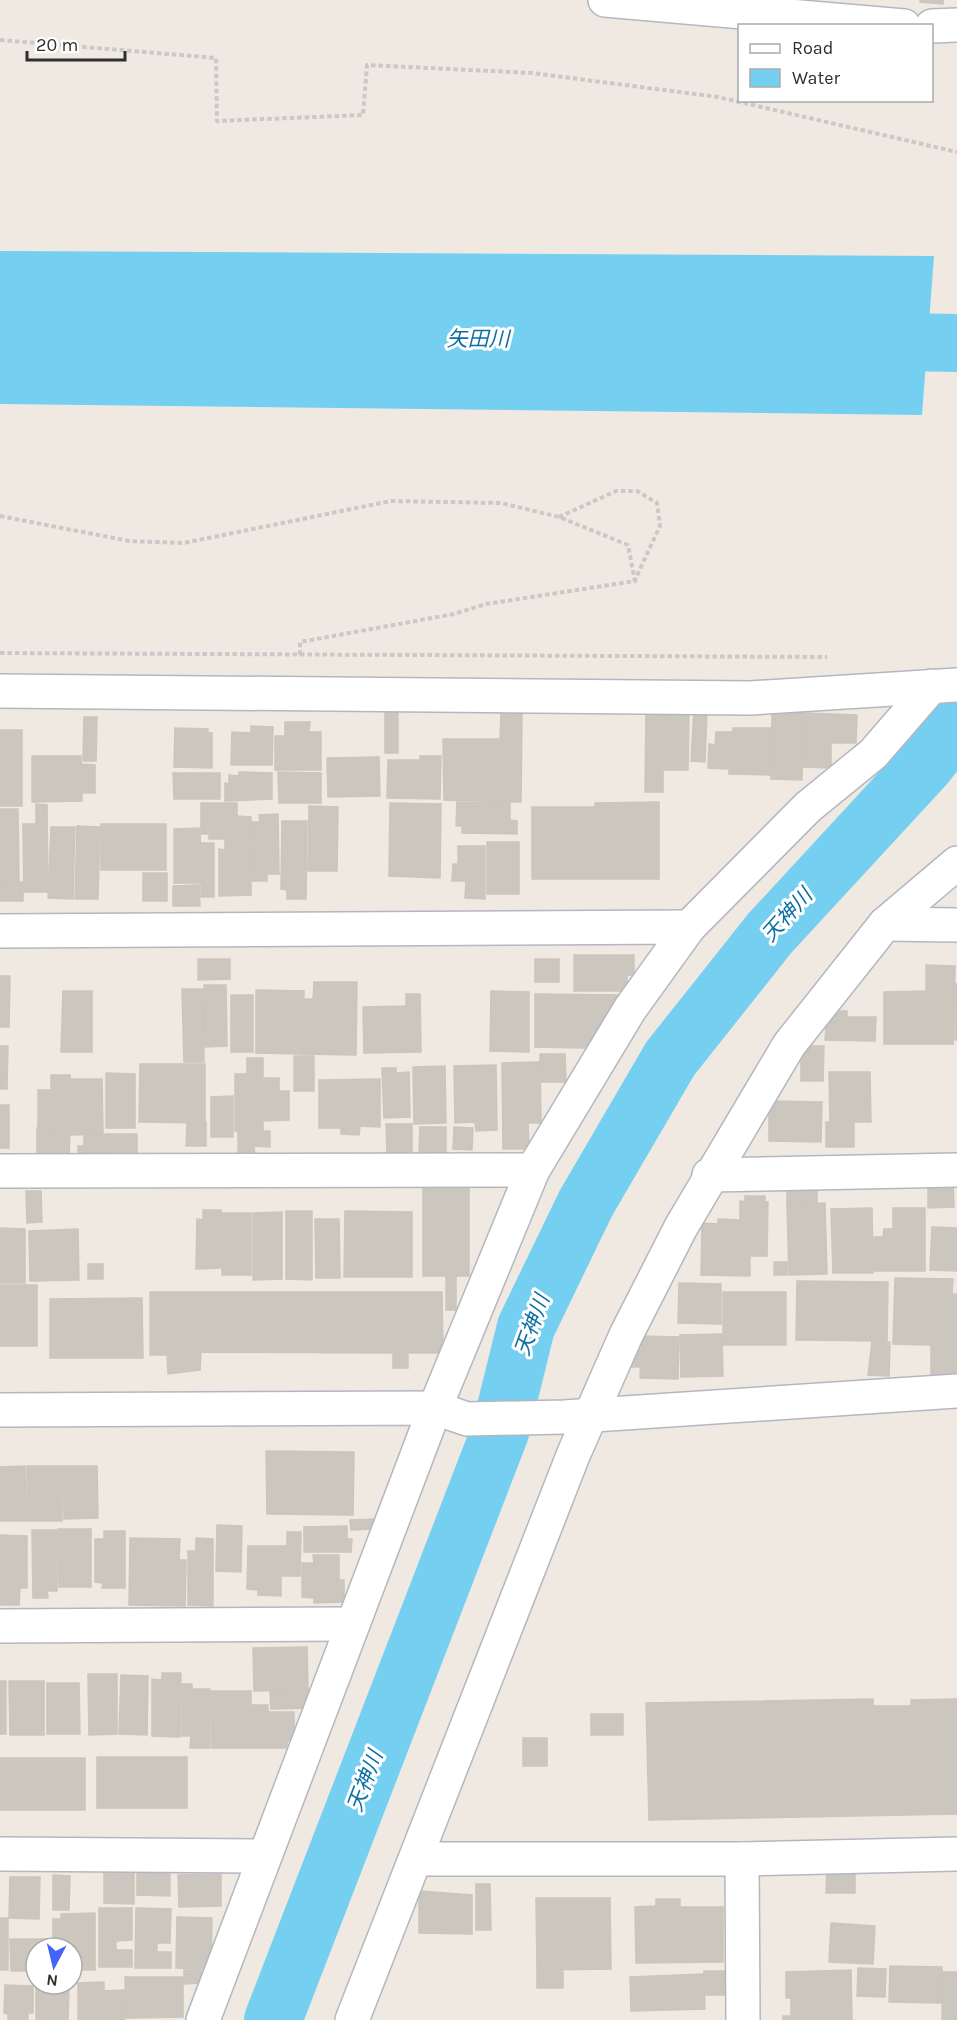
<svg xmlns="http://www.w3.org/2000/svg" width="957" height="2020" viewBox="0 0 957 2020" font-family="Karla,'Noto Sans JP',sans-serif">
	<rect width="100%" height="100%" fill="#efe9e1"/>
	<!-- water -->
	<path fill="#75cff0" d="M0 251 934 256 922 415 0 404Z"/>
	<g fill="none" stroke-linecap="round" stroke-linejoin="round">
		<!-- river -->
		<g stroke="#75cff0" stroke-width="58">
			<path d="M848 341 957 343"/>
			<path d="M273 2020 500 1432 526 1327 586 1203 670 1059 770 933 926 764 957 724"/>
		</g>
	</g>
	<!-- building -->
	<g fill="#cbc7bf" stroke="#cbc5ba" stroke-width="1.5">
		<path d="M920 0H943V4L920 2Z"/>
		<rect x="385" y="710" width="13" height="43"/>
		<path d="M646 710 689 711 688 770H663V792H645Z"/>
		<path d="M694 710 707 711 705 762 691 761Z"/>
		<path d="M772 712 804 713 802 780 771 779Z"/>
		<path d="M501 713H522L521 802 444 800 443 739H500Z"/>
		<path d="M804 713 857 715 856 743H831V768L803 767Z"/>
		<path d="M84 717H97L96 761H83Z"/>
		<path d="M285 722H310L309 732H321V770H275V736H285Z"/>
		<path d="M251 726 273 727 272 765H231L232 732 251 733Z"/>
		<path d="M175 728 208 729V733H212V768L174 767Z"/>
		<path d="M733 728H771L770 775 729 774V769L708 768 709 744 715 745 716 732H733Z"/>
		<rect x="0" y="730" width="22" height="76"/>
		<path d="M32 756H81V764L95 765V793H82V801L32 802Z"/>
		<path d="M420 756H441L440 799 387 798 388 760H420Z"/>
		<path d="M379 757 380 796 328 797 327 758Z"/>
		<path d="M239 772 272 773V799L225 801V783L229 784V775L239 776Z"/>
		<path d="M278 772 321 773V803H279Z"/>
		<path d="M173 773H220V799H174Z"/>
		<path d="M457 802 510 803V820L517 821V834L462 833V826H456Z"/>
		<path d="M659 802V879H596L595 803Z"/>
		<path d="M201 803H237V816L251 817V839H209V834H201Z"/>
		<path d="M390 803 441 804 440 878 389 876Z"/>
		<path d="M36 804 47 805 48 892H24L23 824H36Z"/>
		<path d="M309 806 338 807 337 871H308Z"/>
		<rect x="532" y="807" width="64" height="72"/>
		<path d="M0 809H18L19 882H0Z"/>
		<path d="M278 814 279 874H267V881H252L251 822H260L259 815Z"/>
		<path d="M282 821H307L306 899H287V890L281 889Z"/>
		<rect x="101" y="824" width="65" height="46"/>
		<path d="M77 826 100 827 98 899H75Z"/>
		<path d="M51 827H75L73 899 48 898Z"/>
		<path d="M200 828 201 883H174V829Z"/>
		<path d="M225 840H251V895L219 896V849L225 850Z"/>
		<rect x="487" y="842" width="32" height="52"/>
		<rect x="201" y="843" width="13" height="54"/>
		<path d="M458 846H485V899L465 898 466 881H452L453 864H458Z"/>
		<rect x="143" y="873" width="24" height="28"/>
		<rect x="0" y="882" width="23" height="19"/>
		<path d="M199 885 200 906H173V886Z"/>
		<path d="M574 955H634V975H627V991H574Z"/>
		<path d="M198 959H230V979L198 980Z"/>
		<rect x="535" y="959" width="24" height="23"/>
		<path d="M926 965 955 966 953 1044H884V992L926 991Z"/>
		<path d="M0 976H10L9 1027H0Z"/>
		<path d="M314 982H357L356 1055 303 1054 304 999H313Z"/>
		<rect x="955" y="984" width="2" height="56"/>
		<path d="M204 985H226L227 1046 205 1047Z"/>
		<path d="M182 989H203L204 1062H184Z"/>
		<path d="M256 990 304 991 303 1054 256 1053Z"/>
		<path d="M63 991H92V1052H61Z"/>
		<path d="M491 991 529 992V1052L490 1051Z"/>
		<path d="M406 994H420L421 1052 364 1053 363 1007 406 1006Z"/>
		<path d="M535 994 619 995 585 1048 535 1047Z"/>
		<rect x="231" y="995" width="22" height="57"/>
		<path d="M838 1011H847V1017H876L875 1041 825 1040 826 1026Z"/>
		<path d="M0 1046H8L7 1089H0Z"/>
		<path d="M801 1046H824L823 1081H801Z"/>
		<path d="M540 1054H565L566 1082H540Z"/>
		<rect x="294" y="1056" width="20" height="35"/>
		<path d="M247 1058H263V1131H270V1147L254 1146 255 1156H238V1131H235V1074H247Z"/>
		<path d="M540 1062 541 1123H528L529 1149H503L502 1063Z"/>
		<path d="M140 1064H205V1123L139 1122Z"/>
		<path d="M496 1065 497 1130 476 1131 475 1122 455 1123 454 1066Z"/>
		<path d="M445 1066 446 1123 414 1124 413 1067Z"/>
		<path d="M382 1068H396V1073L409 1072 410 1117 384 1118Z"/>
		<path d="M829 1072H870L871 1122H830Z"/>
		<path d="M106 1073 135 1074V1128H106Z"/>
		<path d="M51 1075H70V1135H53V1129H38V1090H51Z"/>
		<path d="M264 1078H279V1091H289V1120L264 1121Z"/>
		<path d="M71 1079H102L103 1134 71 1135Z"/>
		<path d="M380 1079V1127L360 1126 359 1135 341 1134V1128H319V1080Z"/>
		<path d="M233 1096V1137H211V1097Z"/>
		<path d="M769 1101 822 1102 821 1142 769 1141Z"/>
		<rect x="0" y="1105" width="9" height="43"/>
		<rect x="826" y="1122" width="28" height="25"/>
		<path d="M187 1123 206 1122V1146H186Z"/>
		<path d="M386 1124H412V1152L387 1153Z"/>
		<path d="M420 1127H446V1153L419 1152Z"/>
		<path d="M454 1127 473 1128 472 1150 453 1149Z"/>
		<path d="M37 1128 53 1129V1135H70L69 1155 37 1156Z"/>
		<rect x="105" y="1134" width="32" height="22"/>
		<path d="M84 1135H104V1156H78V1146H84Z"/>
		<path d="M953 1181 954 1207 928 1208V1182Z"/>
		<path d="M469 1184V1276H423V1186Z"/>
		<path d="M787 1184H817V1204L787 1205Z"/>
		<path d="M26 1191H41L42 1222 27 1223Z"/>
		<path d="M745 1196H765V1202H768L767 1256H750V1276L701 1275 702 1223 718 1224V1219L740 1220V1201L745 1202Z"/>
		<path d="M825 1203 827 1274 789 1275 787 1205Z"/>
		<path d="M872 1208 873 1273H833L831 1209Z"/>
		<path d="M893 1208H925V1271H874V1237H883L884 1229H893Z"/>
		<path d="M203 1210H221V1268L196 1269 197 1219 203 1220Z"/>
		<path d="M286 1211H312V1280L286 1279Z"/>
		<path d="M345 1211 412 1212V1277H344Z"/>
		<path d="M282 1212V1279L253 1280V1213Z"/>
		<rect x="222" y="1213" width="29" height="62"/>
		<path d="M315 1219H339L340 1278H316Z"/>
		<path d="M932 1227 957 1228V1271L930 1270Z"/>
		<path d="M0 1228 25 1229V1283H0Z"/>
		<path d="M78 1229 79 1280 30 1281 29 1231Z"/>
		<rect x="774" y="1262" width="13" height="13"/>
		<rect x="88" y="1264" width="15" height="15"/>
		<rect x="446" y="1277" width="10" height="33"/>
		<path d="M895 1278 953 1279 952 1294H957V1375L931 1374V1345L893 1344Z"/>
		<path d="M797 1281 888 1282 887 1341 796 1340Z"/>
		<path d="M679 1283 721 1284V1324L678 1323Z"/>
		<rect x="0" y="1285" width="37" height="61"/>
		<path d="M150 1292H442L443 1353H408V1368H393V1353L201 1352 200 1370 168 1374 167 1355H150Z"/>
		<rect x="723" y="1292" width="63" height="53"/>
		<path d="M142 1298 143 1358H50V1299Z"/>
		<path d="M722 1334 723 1376 681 1377 680 1335Z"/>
		<path d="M642 1336 679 1337 678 1379 640 1378Z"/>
		<path d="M872 1342H890L889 1376 868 1375Z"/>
		<path d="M629 1349H641V1367H628Z"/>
		<path d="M266 1451 354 1452 353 1515 267 1514Z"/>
		<path d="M25 1466 26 1521H0V1467Z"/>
		<rect x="27" y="1466" width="35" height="55"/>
		<path d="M63 1466H97L98 1518 64 1519Z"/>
		<path d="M374 1519V1529L351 1530 350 1520Z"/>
		<path d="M217 1525 242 1526 241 1572 216 1571Z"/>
		<path d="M347 1526V1539H352L351 1552H304V1527Z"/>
		<path d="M58 1529H91V1587H59Z"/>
		<path d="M32 1530H57V1591H47L48 1598H33Z"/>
		<path d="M104 1531H125V1588H102L103 1583 95 1582V1539H104Z"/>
		<path d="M287 1532H301L300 1576H281V1596L258 1595V1590L247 1589 248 1546H287Z"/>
		<path d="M0 1535 27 1536V1588H20L19 1605H0Z"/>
		<path d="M130 1538 180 1539 179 1560H186L185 1606 129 1605Z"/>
		<path d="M196 1538 213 1539V1606L188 1605V1551H196Z"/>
		<path d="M313 1555H339V1580H344V1602L314 1603V1598L302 1597V1563H314Z"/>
		<path d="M307 1647 308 1690 254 1691 253 1648Z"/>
		<path d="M162 1673H181L180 1737 152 1736V1679L162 1680Z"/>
		<path d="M88 1674H117V1734L89 1735Z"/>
		<path d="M121 1675 148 1676 147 1735 119 1734Z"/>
		<rect x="0" y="1681" width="6" height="53"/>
		<path d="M9 1681H44V1735H10Z"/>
		<path d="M47 1683H79L80 1734H47Z"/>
		<path d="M182 1684H192V1689H210V1748H190L191 1736H182Z"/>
		<path d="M310 1690 311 1708 271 1709 270 1691Z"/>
		<path d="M211 1691H251V1748H212Z"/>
		<path d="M873 1699V1706H911V1700L957 1699V1814L649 1820 646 1703Z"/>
		<path d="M252 1705H268V1712H294V1741H287V1748H252Z"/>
		<rect x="591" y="1714" width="32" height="21"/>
		<rect x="523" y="1738" width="24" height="28"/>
		<rect x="97" y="1757" width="90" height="51"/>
		<rect x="0" y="1758" width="85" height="52"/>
		<path d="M827 1865 855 1866V1893H826Z"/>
		<path d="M104 1868 134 1869V1904L104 1903Z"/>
		<path d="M137 1869H170V1896L137 1895Z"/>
		<path d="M221 1874V1906L179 1907 178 1875Z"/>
		<path d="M53 1875 70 1876 69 1910H53Z"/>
		<path d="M10 1877H40L39 1919 9 1918Z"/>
		<path d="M476 1884H490L491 1930H476Z"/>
		<path d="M419 1891 472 1895V1934L419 1933Z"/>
		<path d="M536 1898H610L611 1969 537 1970Z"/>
		<path d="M656 1899H680V1907H723V1962L636 1963 635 1907 656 1906Z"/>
		<path d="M99 1908H132V1940L116 1941V1950H132V1967H99Z"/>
		<path d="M136 1908 171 1909 170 1943H157V1952H171V1968H135Z"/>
		<path d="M95 1913V1970H72V1948H53V1919H61V1914Z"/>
		<path d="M177 1917 212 1918 211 1969 176 1968Z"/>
		<rect x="0" y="1918" width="8" height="52"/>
		<path d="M831 1923 875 1926 873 1964 829 1962Z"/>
		<path d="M10 1939H47V1948H36V1971H11Z"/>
		<path d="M890 1966 942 1967V2003L889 2002Z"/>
		<path d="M858 1968 886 1969 885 1997 857 1996Z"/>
		<path d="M184 1970H201L202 1983 184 1984Z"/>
		<rect x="537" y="1970" width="26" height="18"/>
		<path d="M851 1970 852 2020H783V2016H791V1998H786V1972Z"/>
		<path d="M704 1971H727L728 1995H705Z"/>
		<path d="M943 1972H957V2020H942Z"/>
		<path d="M704 1974 705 2009 631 2011 630 1977Z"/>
		<path d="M125 1977H183V2017L126 2018Z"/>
		<path d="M104 1982V1991L125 1990V2020H78V1983Z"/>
		<path d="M36 1984H69L68 2020H36Z"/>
		<path d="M5 1985 33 1986V2013H28V2020H8V2014L4 2013Z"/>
	</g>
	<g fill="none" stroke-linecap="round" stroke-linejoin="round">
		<defs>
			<g id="street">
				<path d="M605 0 904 26"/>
				<path d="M932 26 957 25"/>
				<path d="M0 691 750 698 957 685"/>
				<path d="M885 924 957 925"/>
				<path d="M0 931 689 927"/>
				<path d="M0 1171 533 1170"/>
				<path d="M709 1175 957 1170"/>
				<path d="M0 1410 435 1408 467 1419 564 1417 957 1391"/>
				<path d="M0 1626 353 1624"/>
				<path d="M0 1854 264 1856"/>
				<path d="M416 1859H742L957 1854"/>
				<path d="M742 1859 743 2020"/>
				<path d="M203 2020 435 1408 533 1170 630 1009 689 927 808 807 873 754 932 686"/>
				<path d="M352 2020 574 1453 626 1335 681 1227 789 1045 885 924 957 863"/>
			</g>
		</defs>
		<!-- street casing -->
		<use href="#street" stroke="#b4b7c1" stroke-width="36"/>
		<!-- path -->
		<g stroke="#c9c9c9" stroke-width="4" stroke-dasharray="4.5 3" stroke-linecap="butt">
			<path d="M0 40 216 58 217 121 363 115 367 65 532 73 718 97 957 152"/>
			<path d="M0 516 129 541 184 543 391 501 501 503 559 517 628 545 635 581 486 604 454 614 300 642V655"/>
			<path d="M559 517 616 491H637L657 503 660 526 635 580"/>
			<path d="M0 653 827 657"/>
		</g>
		<!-- street -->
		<use href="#street" stroke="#fff" stroke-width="33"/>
	</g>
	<g text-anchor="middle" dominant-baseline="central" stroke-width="6" stroke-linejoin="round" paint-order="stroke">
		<!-- water labels -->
		<g font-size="21" font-style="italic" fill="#0d6fa3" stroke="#fff">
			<text x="478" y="339">矢田川</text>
			<text transform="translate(787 915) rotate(-48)">天神川</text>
			<text transform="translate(532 1325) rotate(-70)">天神川</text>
			<text transform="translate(365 1781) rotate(-69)">天神川</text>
		</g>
	</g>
	<!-- legend -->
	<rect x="738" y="24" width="195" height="78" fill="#ffffff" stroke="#ababab" stroke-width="1.5"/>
	<rect x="750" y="44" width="30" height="9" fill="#ffffff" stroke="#ababab" stroke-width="1.5"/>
	<text x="792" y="54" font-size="18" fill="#2e2e2e">Road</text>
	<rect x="750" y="69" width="30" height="18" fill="#75cff0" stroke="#ababab" stroke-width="1.5"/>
	<text x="792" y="84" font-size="18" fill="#2e2e2e">Water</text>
	<!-- north arrow -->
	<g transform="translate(54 1966) rotate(187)"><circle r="28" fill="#ffffff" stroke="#ababab" stroke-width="1.5"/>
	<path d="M0-4.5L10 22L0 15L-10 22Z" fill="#4264fb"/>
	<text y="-9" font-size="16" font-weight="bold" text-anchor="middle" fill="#2e2e2e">N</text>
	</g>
	<!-- scale -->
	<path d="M27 51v9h98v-9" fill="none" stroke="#2e2e2e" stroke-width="3"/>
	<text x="36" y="51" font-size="18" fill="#2e2e2e" stroke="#ffffff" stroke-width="4.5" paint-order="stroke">20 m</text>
</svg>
